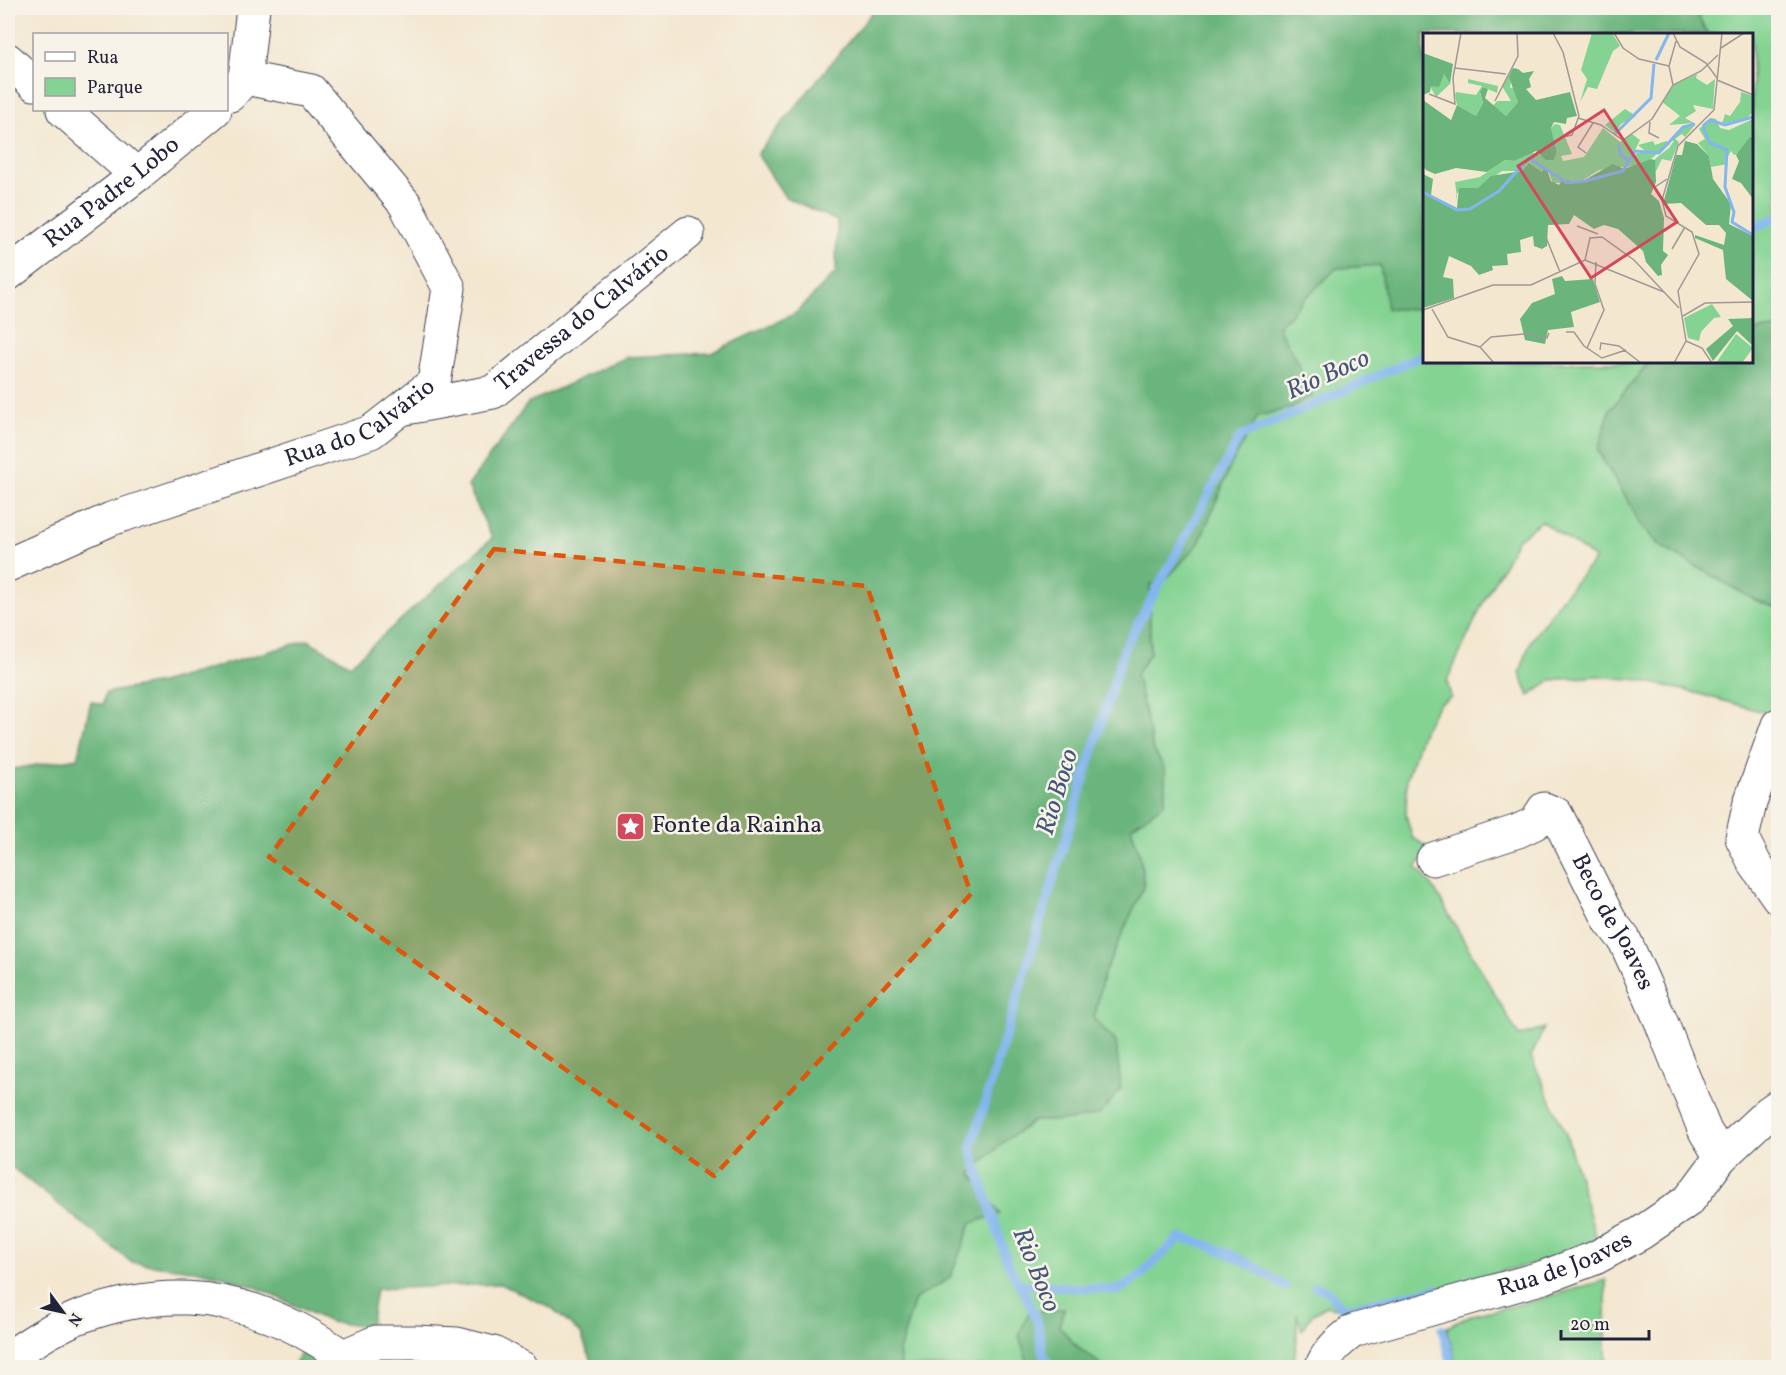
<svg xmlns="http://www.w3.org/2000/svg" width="1786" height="1375" viewBox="0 0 1786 1375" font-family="Vollkorn,serif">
	<rect width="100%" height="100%" fill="#f7f3e8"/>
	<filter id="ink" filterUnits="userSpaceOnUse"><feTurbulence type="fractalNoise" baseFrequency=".0167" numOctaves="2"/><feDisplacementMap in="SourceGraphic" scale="12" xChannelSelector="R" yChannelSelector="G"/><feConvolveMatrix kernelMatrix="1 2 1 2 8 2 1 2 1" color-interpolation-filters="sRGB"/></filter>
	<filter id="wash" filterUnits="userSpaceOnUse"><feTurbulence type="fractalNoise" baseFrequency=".008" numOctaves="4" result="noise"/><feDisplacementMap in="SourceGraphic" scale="24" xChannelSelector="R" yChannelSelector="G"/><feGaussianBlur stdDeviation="1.35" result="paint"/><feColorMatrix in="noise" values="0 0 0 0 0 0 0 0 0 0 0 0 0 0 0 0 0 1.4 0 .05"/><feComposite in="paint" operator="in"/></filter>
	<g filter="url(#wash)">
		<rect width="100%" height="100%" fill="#f3e7d0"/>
		<!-- green -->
		<g fill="#84d393" stroke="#537a67" stroke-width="1.5">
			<path d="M1708 8H1778V329L1752 331V34H1708L1698 17Z"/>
			<path d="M1381 265 1387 309H1424V362H1649L1610 410 1598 452 1632 507 1639 523 1660 546 1755 600 1778 608V716L1696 693 1639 680 1597 676 1551 680 1529 696 1520 673 1530 642 1561 599 1595 559 1541 521 1516 541 1509 556 1487 594 1447 681 1451 697 1439 704 1423 730 1407 778 1406 815 1412 837 1430 849 1416 867 1433 887 1519 1036 1544 1028 1531 1057 1566 1134 1597 1240 1569 1257 1511 1269 1449 1286 1365 1303 1344 1309 1326 1306 1312 1315 1302 1330 1297 1314V1341L1293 1367H1104L1076 1346 1059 1326 1064 1309 1019 1335 1029 1367H901L899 1351 915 1299 950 1278 971 1223V1173L1002 1143 1034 1121 1073 1120 1116 1042 1094 1019 1103 976 1144 886 1140 856 1131 827 1142 820 1165 769 1153 749 1136 674 1150 653V583L1232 463 1258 416 1290 408 1298 364 1278 327 1303 300 1337 268Z"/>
			<path d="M1606 1280V1367H1457L1447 1327 1472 1315 1526 1303Z"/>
			<path d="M418 1351 411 1361 420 1367 390 1368 396 1355Z"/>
		</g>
		<!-- forest -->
		<g fill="#6bb57d" stroke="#466c5c" stroke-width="1.5">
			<path d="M876 8H1708L1698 17 1708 34H1424V309H1387L1380 265 1337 268 1303 300 1278 327 1298 364 1312 396 1290 408 1258 416 1232 463 1199 543 1162 584H1150V653L1136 674 1153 749 1165 769V803L1131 827 1140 856 1144 886 1103 976 1094 1019 1116 1042 1121 1089 1100 1114 1073 1120 1033 1121 1002 1143 971 1173 1000 1214 971 1223 950 1278 915 1299 899 1351 901 1367H593L581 1334 551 1308 501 1284 376 1289 370 1327 330 1322 258 1288 225 1277 199 1271 131 1262 8 1164V770L78 758 91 701 103 705 105 693 160 683 308 640 350 665 492 538 468 486 528 403 627 357 711 353 796 313 836 272 837 221 785 197 757 154Z"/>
			<path d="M1778 329V608L1755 600 1660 546 1639 523 1632 507 1598 451 1610 410 1649 362H1752V331Z"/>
			<path d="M1064 1309 1059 1326 1076 1346 1104 1367H1029L1019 1335 1029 1312Z"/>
			<path d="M310 1349 346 1368H292L301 1352Z"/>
		</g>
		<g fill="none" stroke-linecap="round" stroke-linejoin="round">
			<!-- stream -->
			<g stroke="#83b5ef" stroke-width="9">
				<path d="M1769 8 1778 23"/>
				<path d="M1752 228 1778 217"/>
				<path d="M1020 1285C1040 1284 1059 1287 1079 1288 1093 1288 1104 1288 1117 1291L1140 1276 1179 1238C1216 1244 1254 1265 1285 1287"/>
				<path d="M1315 1286 1327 1291 1344 1309 1436 1289V1291"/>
				<path d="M1442 1329 1453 1368"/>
				<path d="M1051 1368 1043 1354 1038 1324 1028 1300 1008 1264 971 1148 1124 649 1240 437 1424 355"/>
			</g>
		</g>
	</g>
	<g filter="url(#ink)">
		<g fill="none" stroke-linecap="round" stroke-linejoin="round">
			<defs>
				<g id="street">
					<path d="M8 60 34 84"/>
					<path d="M230 95 245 78 253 8"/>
					<path d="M63 110 137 175"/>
					<path id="s1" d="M8 274 137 175 215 110"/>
					<path id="s2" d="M406 408 493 392 688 233"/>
					<path id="s3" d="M8 565 111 519 371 432 434 383 449 288 405 204 311 91 245 78"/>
					<path d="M1778 725 1750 803 1742 838 1755 864 1778 897"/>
					<path id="s4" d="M1433 859 1518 831 1535 823 1544 809 1556 814 1610 921 1624 939 1660 1019 1705 1131 1721 1157"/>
					<path d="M343 1356 376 1342H416L457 1344 493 1353 522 1368"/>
					<path id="s5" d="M1321 1368C1328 1350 1339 1342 1353 1331L1544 1277 1595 1258 1641 1233 1689 1200 1721 1157 1768 1113 1778 1106"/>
				</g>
				<path id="secondary" d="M8 1358C30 1343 54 1327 79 1317 156 1289 223 1291 296 1328 317 1339 339 1352 357 1368"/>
			</defs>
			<!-- street casing -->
			<use href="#street" stroke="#414051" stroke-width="35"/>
			<!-- secondary casing -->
			<use href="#secondary" stroke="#414051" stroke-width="35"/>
			<!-- street -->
			<use href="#street" stroke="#fff" stroke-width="33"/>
			<!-- secondary -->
			<use href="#secondary" stroke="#fff" stroke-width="33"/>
		</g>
	</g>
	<!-- marked area -->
	<path fill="#de560e" fill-opacity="0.2" stroke="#de560e" stroke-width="4.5" stroke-dasharray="12 8" stroke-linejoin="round" d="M494 549 867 586 971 894 714 1176 269 857Z"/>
	<!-- icons -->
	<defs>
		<symbol id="sight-square" viewBox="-11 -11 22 22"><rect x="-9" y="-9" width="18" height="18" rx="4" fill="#d1495b" stroke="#f7f3e8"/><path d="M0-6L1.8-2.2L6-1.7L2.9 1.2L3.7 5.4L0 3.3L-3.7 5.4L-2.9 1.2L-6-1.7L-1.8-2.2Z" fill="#fff"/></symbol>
	</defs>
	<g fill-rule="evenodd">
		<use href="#sight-square" x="614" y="810" width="33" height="33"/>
	</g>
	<g text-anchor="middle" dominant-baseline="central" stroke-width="5" stroke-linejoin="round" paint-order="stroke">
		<!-- street labels -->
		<g font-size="24" fill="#22223b" stroke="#f7f3e8">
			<text stroke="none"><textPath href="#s1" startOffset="132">Rua Padre Lobo</textPath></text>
			<text stroke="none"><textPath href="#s2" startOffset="204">Travessa do Calvário</textPath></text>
			<text stroke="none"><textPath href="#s3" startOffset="381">Rua do Calvário</textPath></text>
			<text stroke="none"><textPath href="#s4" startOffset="260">Beco de Joaves</textPath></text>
			<text stroke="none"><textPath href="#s5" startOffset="272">Rua de Joaves</textPath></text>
		</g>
		<!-- poi labels -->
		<g font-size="24" fill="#22223b" stroke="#f7f3e8" text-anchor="start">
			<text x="652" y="826">Fonte da Rainha</text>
		</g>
		<!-- water labels -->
		<g font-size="26" font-style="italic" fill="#44557a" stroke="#f7f3e8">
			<text transform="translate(1328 375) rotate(-24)">Rio Boco</text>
			<text transform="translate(1058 792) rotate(-73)">Rio Boco</text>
			<text transform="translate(1036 1270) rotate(68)">Rio Boco</text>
		</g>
	</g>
	<!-- overview -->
	<g transform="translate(1423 33)">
		<rect width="330" height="330" fill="#f3e7d0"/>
		<path d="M169 0H189L197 13 190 18 174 56 165 54 157 69 164 46 158 37ZM90 35 87 55 92 54 95 69 83 83 70 73 74 68H88L79 53ZM21 41 27 51 13 64 7 53ZM274 41 273 45 284 52 292 46 290 76 270 72 273 78 262 85 271 90 246 92 257 83 239 69 251 52ZM45 46 75 53 74 60 60 54 57 60 60 70 53 83 34 72 32 62 33 59 53 62 59 53 45 50ZM318 59 330 63V79L324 85 299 91 302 81 307 83 317 69ZM202 76 213 83 198 91 192 100 182 92ZM288 85 293 86 297 95 306 97 330 86V104L317 120 311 122 308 118 302 129 305 131 288 134 286 123 275 110 282 106 276 96ZM132 91 137 92 149 121 138 123 140 128 161 124 180 95 197 109 209 101 217 107 208 125 214 120H225L215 112 230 108 232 112 243 108 247 111 220 132 176 137 157 149 130 150 124 135 119 139 106 130 99 138H79L55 155 38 157 33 162 35 171 32 149 57 144 82 127 91 128 108 119 131 127 134 119 128 95ZM272 92 262 104 259 101 252 106 256 109 248 128 239 126 231 142 232 126 246 115 251 108 247 107 260 95ZM289 271 298 284 291 285 278 299 276 308 265 305 261 285ZM313 301 330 315 319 330H293Z" fill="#84d393"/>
		<path d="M0 20 30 31 27 51 21 41 16 54 8 53 7 59 0 62ZM95 36 100 40 111 38 106 46 108 54 103 56 113 67 147 59 154 83 144 85 143 91 131 89 128 95 134 119 131 127H123L113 118 91 128 82 127 64 139 33 135 12 141 3 137 0 133V67L28 87 34 72 53 83 60 70 57 59 60 54 65 56 62 65 83 83 95 69 86 44 90 35ZM327 104H330V166L318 150 309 146 316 128 313 122ZM262 108 274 111 286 123 290 146 308 171 306 191 330 203V268L303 246 300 217 272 205V202L301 212 303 200 296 192H283L258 170 240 171 253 122H259ZM228 126 232 127 233 149 228 161 236 168 241 185 240 218 245 222 238 232 239 242 235 243 223 229 220 218 195 196 181 192 171 196 151 182 146 191 125 192 124 213 119 216 111 213 110 203 97 207 98 219 84 221 85 232 69 233 70 237 56 242 48 233 26 223 20 244 30 246 31 265 0 275V141L10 146 8 162 34 175 36 155H55L68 143 99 138 106 130 119 139 123 134 128 148 136 152 139 147 158 149 190 131 201 136ZM139 243 142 248 170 246 177 269 148 279 151 294 125 297 122 311 102 307 97 286 109 270 132 261 129 246ZM330 285V313L314 298 290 328 283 316 310 293 305 286Z" fill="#6bb57d"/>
		<path fill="none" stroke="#83b5ef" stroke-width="3" d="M233 27 246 0M280 93 287 87 302 92 330 84M280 94 287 110 304 117 302 154 311 179 309 189 330 202M192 101 228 65 231 31M196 112 197 121 207 129M0 159 34 177 47 176 76 158 106 125 144 150 162 148 200 138 212 118 236 120 260 94 272 91"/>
		<path fill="none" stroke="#9f9894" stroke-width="1.5" d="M130 0 140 19 156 83 149 102 140 104M191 0 200 15 216 26 246 33M250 0 257 14 283 30 294 45M298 15 321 0M32 35 83 41M294 47 330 62M250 52 246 33 253 8M6 61 32 71 30 45 38 0M72 68 95 23 94 0M155 85 178 92 200 107 229 86 250 52 278 38 295 22M227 89 226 100 236 105M163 120 155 114 170 90M239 168 232 154 244 146M154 193 175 201M122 202 137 239M249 216 262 194M162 227 167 205 179 204 211 227 256 275M9 276 25 304 57 314M0 277 70 252H108L162 227 241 259M260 283 282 270 330 269M143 299H151L161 313 179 325 203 317M263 308 279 315 289 330M164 315 181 277 172 251 173 229M177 317 178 310 196 313 218 330M71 330 57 314 68 304 101 301 124 305 126 300M251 330 263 308 255 258 276 221 269 199 243 183 239 167 255 113 291 77 299 0"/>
		<path fill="#d1495b" fill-opacity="0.15" stroke="#d1495b" stroke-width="3" d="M181 77 254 189 168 245 95 133Z"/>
		<rect width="330" height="330" fill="none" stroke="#22223b" stroke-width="3"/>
	</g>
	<!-- margin -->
	<rect width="1786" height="1375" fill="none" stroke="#f7f3e8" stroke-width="30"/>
	<!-- legend -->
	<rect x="33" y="33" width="195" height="78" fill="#f7f3e8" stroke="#a29fa3" stroke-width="1.5"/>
	<rect x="45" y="52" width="30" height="9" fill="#ffffff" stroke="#a29fa3" stroke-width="1.5"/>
	<text x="87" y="63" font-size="18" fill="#22223b">Rua</text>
	<rect x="45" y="78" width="30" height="18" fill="#84d393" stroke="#a29fa3" stroke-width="1.5"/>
	<text x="87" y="93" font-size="18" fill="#22223b">Parque</text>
	<!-- north arrow -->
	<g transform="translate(63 1312) rotate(123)" stroke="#f7f3e8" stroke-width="4.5" paint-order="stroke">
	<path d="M0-4.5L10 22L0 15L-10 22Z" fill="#22223b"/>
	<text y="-9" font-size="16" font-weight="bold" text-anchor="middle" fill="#22223b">N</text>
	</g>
	<!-- scale -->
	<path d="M1561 1330v9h88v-9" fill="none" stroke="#22223b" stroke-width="3"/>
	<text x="1570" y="1330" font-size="18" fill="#22223b" stroke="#f7f3e8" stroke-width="4.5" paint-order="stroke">20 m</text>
</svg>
